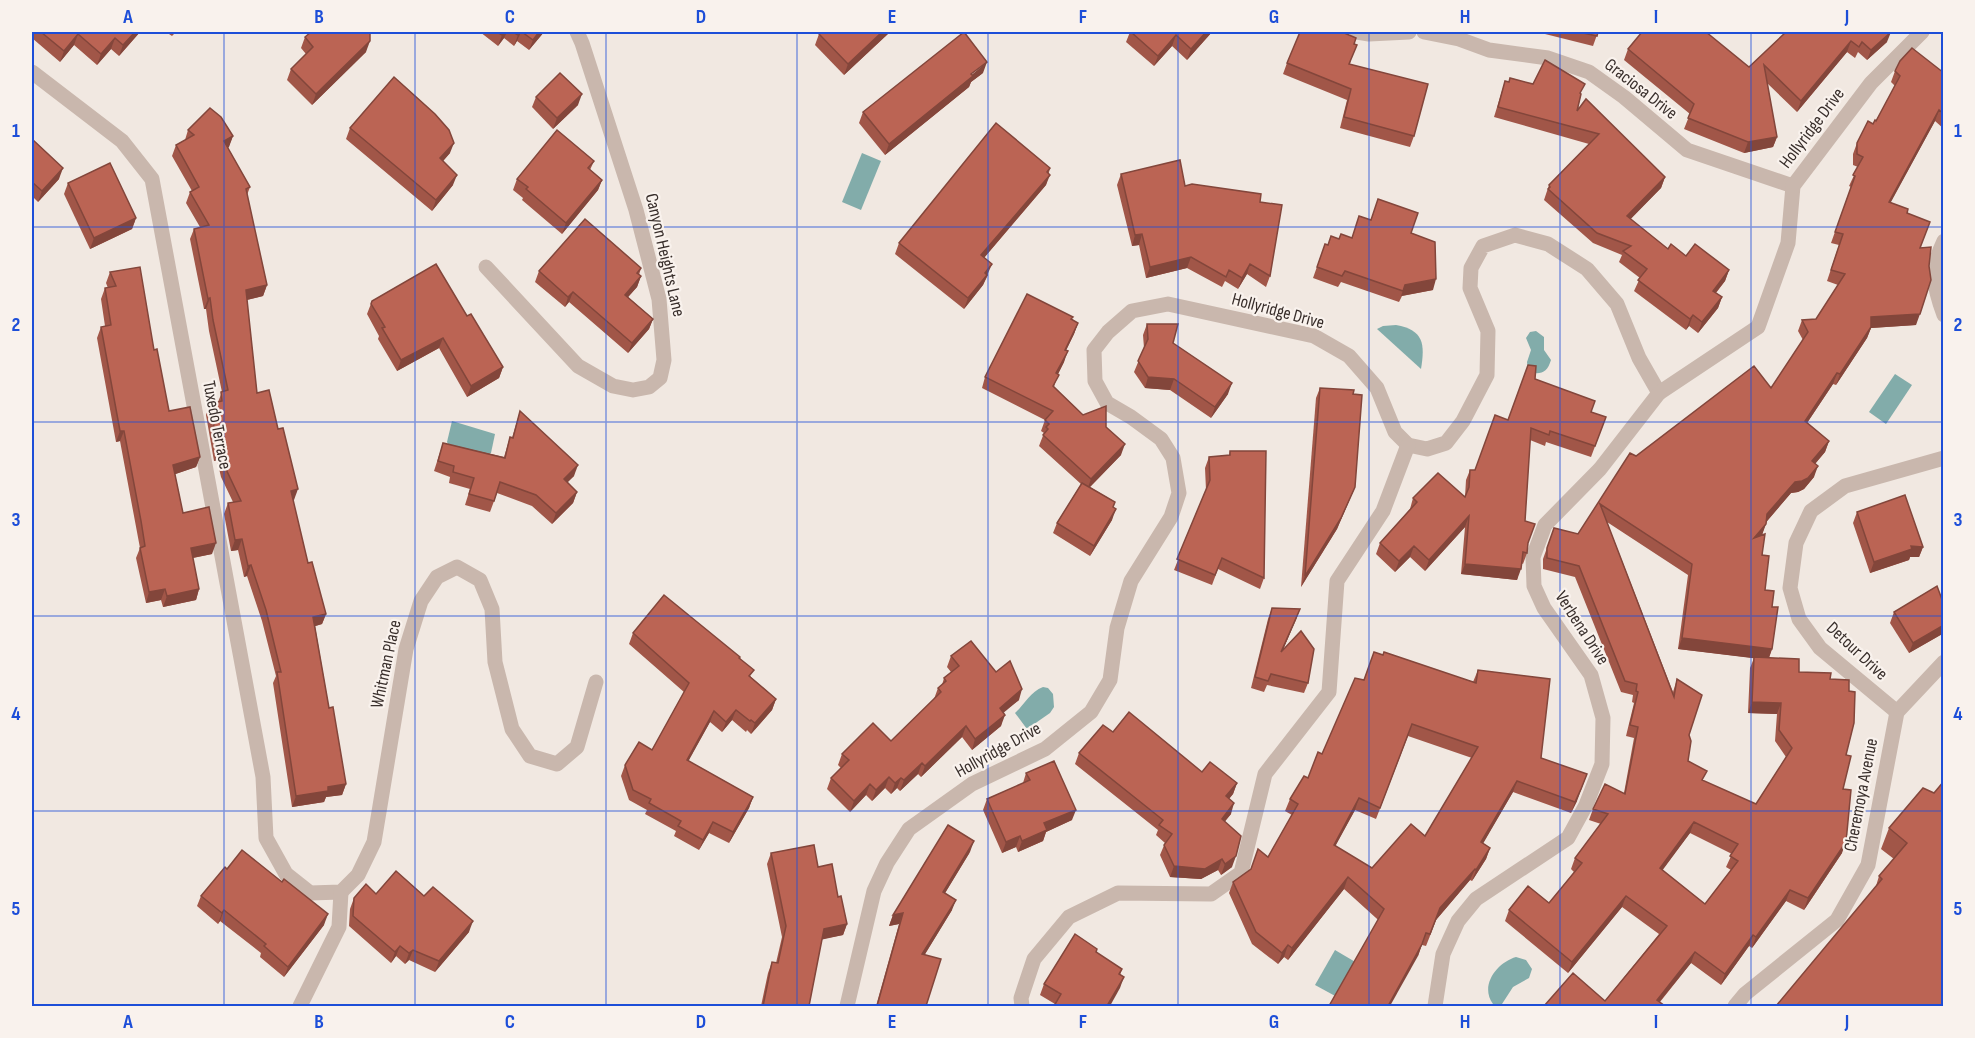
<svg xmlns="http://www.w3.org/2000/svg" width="1975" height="1038" viewBox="0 0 1975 1038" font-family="'Sofia Sans Condensed',sans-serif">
	<rect width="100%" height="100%" fill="#f1e8e1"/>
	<!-- water -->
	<g fill="#82acaa">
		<path d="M862 153 881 161 861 210 842 202Z"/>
		<path d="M1396 325C1424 330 1425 344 1421 369L1377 329 1383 326Z"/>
		<path d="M1536 331 1544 337V350L1551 360C1547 373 1541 375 1528 372L1527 362 1531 350 1526 338 1530 332Z"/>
		<path d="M1895 374 1912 385 1886 424 1869 412Z"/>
		<path d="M452 421 495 434 491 453 486 456 449 446 447 442Z"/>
		<path d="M1043 687 1048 688 1053 694 1054 707 1050 713 1027 729 1015 713C1025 704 1030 692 1043 687Z"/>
		<path d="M1335 950 1357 963 1337 997 1315 985Z"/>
		<path d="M1516 957 1526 960 1532 969 1529 978 1513 987 1502 1004H1493C1479 985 1498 962 1516 957Z"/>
	</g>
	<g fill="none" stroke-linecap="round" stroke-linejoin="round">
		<!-- street -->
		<g stroke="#c9b7ad" stroke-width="15">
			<path d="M1357 32 1369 34 1409 32"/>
			<path d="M1424 32 1459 39 1489 50 1548 58 1589 72 1624 97 1687 150 1793 186"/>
			<path d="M32 72 122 141 152 179 263 777 266 838 286 874 310 893 341 892 358 875 374 842 406 649 421 601 437 577 457 567 480 580 492 609 495 662 512 729 530 756 557 764 577 747 596 682"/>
			<path d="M1944 241C1930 270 1933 285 1944 315"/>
			<path d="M486 267 578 366 613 386 633 390 649 387 660 378 664 360 659 299 636 210 582 43 577 32"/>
			<path d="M1897 712 1820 648 1799 619 1790 588 1796 543 1811 511 1845 486 1944 458"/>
			<path d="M300 1006 339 927 341 892"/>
			<path d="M847 1006 874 891 887 863 909 829 972 784 1045 749 1091 712 1110 680 1117 628 1131 581 1171 517 1179 493 1173 458 1161 439 1131 417 1107 403 1095 381 1094 350 1108 332 1132 311 1168 304 1314 336 1349 356 1377 388 1395 432 1408 445 1427 449 1446 443 1463 421 1487 375 1488 331 1470 288 1471 268 1483 246 1515 235 1548 244 1587 269 1617 304 1639 358 1659 393"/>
			<path d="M1022 1006 1021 998 1034 959 1069 917 1118 893 1211 894 1241 873 1265 774 1329 692 1337 581 1383 511 1408 445"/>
			<path d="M1435 1006 1443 954 1458 921 1476 899 1568 838 1586 805 1602 764 1603 718 1591 675 1544 608 1534 586 1533 557 1545 525 1600 469 1659 393 1758 327 1788 243 1793 186 1871 83 1922 32"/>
			<path d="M1735 1006 1745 994 1837 920 1868 865 1897 712 1944 662"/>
		</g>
	</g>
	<!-- wall -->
	<g fill="#a15648" fill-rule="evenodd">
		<path d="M32 32H140L119 56 111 49 97 65 74 45 60 62 32 38Z"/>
		<path d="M166 32H176L172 36Z"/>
		<path d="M480 32H544L529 50 517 41 514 46 504 38 498 46Z"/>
		<path d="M890 32 844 75 815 45 819 34Z"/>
		<path d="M1130 32H1212L1187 60 1172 46 1154 66 1126 42Z"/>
		<path d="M1545 32H1598L1593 46 1545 34Z"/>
		<path d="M1786 32 1887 42 1867 60 1858 52 1855 58 1847 52 1797 112 1767 83 1777 137 1773 147 1744 153 1684 129 1690 114 1624 60 1628 49 1749 67Z"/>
		<path d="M305 37 366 52 312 105 287 80 291 69 306 54 301 48Z"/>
		<path d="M1354 44 1350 64 1414 136 1410 147 1340 128 1347 100 1283 74 1287 63Z"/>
		<path d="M1895 71 1944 73V129L1935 121 1890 203 1907 213 1921 248 1916 325 1871 328 1867 338 1836 385 1833 384 1807 423 1829 441 1825 452 1815 464 1814 477 1804 489 1798 492 1791 493 1766 522 1762 535 1765 590 1772 607V649L1769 658 1799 672 1830 679 1846 755 1843 789 1842 853 1804 910 1786 901 1752 948 1749 946 1721 985 1691 963 1660 1002 1605 1001 1659 934 1622 907 1568 973 1505 921 1509 910 1549 903 1574 872 1571 869 1575 858 1601 824 1589 820 1593 809 1624 793 1634 738 1626 736 1634 703 1632 702 1633 695 1621 692 1575 577 1543 569V559L1554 528 1578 534 1636 456 1771 388 1803 340 1798 331 1802 320 1816 319 1838 285 1827 281 1839 245 1831 243 1851 187 1849 186 1858 167 1853 165V154L1857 143 1873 124 1876 121 1895 86 1891 82ZM1607 522 1688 575 1678 649 1754 658 1750 668 1748 713 1777 714 1775 741 1786 757 1756 804 1703 781 1688 761 1689 735 1677 679 1673 692ZM1690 833 1732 854 1726 867 1731 870 1705 904 1662 870Z"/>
		<path d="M983 73 971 82 969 87 885 155 859 123 863 112Z"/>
		<path d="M1505 81 1581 95 1577 111 1665 177 1661 188 1630 219 1668 249 1686 256 1729 270 1725 281 1716 293 1722 297 1718 308 1698 333 1689 326 1686 330 1634 291 1640 278 1619 262 1622 255 1593 243 1544 200 1549 185 1589 144 1494 117Z"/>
		<path d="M536 97 578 105 553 129 532 107Z"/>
		<path d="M350 128 450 153 443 161 453 185 432 211 346 139Z"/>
		<path d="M188 130 233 136 228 148 250 187 247 195 267 285 263 296 247 300 257 393 294 500H293L308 563 326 614 322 624 315 626 329 708 346 784 342 795 326 797 324 802 292 807 273 683 276 676 262 621 247 576 244 577 238 550 231 551 224 514 228 503 233 502 221 477 217 460 214 461 206 415 210 404 218 402 222 392 209 331 206 309H204L190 239 194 229 200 227 186 203 190 192 192 191 172 156 176 145 185 140Z"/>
		<path d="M32 139 59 179 38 202 32 196Z"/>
		<path d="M594 161 590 170 602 180 598 190 562 234 522 200 523 198 513 190 517 179Z"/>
		<path d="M1050 168 1046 185 984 258 988 275 983 285 964 309 895 254 899 243Z"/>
		<path d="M1121 174 1185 186 1260 202 1270 276 1266 287 1247 274 1238 289 1225 281 1222 287 1187 268 1146 278 1139 245 1132 246 1117 185Z"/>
		<path d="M68 183 136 218 132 229 90 249 64 194Z"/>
		<path d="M1411 233 1433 290 1402 296 1399 302 1341 282 1338 287 1313 278 1325 244 1328 245 1339 239Z"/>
		<path d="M641 268 639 275 641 276 637 287 628 297 653 319 649 329 628 353 569 302 565 307 535 282 539 271Z"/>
		<path d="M110 272 154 350 169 411 200 457 196 467 175 474 183 513 212 554 193 558 199 589 196 600 163 607 161 600 146 603 136 558 140 548 137 532 120 441 116 442 97 338 101 327 105 326 101 299 105 288H108L106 283Z"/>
		<path d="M372 301 467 316 503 367 499 378 467 397 439 348 397 371 378 339 379 336 367 314Z"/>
		<path d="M1072 320 1078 323 1074 334 1066 350 1064 362 1058 374 1054 387 1083 415 1106 427 1121 455 1090 487 1115 502 1113 507 1112 520 1090 556 1053 533 1057 523 1081 484 1039 446 1044 433 1041 431 1045 420 982 388 985 377Z"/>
		<path d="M1147 324 1173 343 1228 394 1211 418 1170 390 1145 388 1134 372 1144 348 1143 335Z"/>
		<path d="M1535 379 1591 412 1606 417 1591 457 1546 442 1545 446 1530 440 1525 521 1528 543 1527 553 1523 564 1521 563 1517 580 1461 574 1465 527 1425 571 1410 557 1395 572 1376 554 1380 543 1410 509 1413 498 1465 497 1466 480 1470 470H1475Z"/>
		<path d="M1320 388 1355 487 1337 529 1301 587 1316 398Z"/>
		<path d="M520 411 574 476 567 482 577 492 573 503 552 524 532 506 497 493 490 512 465 505 470 489 449 483 450 477 434 471 443 443 504 457 510 437 512 438Z"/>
		<path d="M1230 451 1264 578 1260 589 1218 569 1212 585 1174 570 1206 490 1205 468 1209 457 1229 455Z"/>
		<path d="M1943 502 1944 547 1941 548Z"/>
		<path d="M1857 512 1923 547 1919 557H1910L1909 560 1870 573 1853 523Z"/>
		<path d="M1944 605V633L1909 653 1890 623 1894 612Z"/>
		<path d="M1272 608 1300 609 1283 650 1308 683 1304 693 1267 685 1264 692 1251 688 1268 619Z"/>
		<path d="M633 633 740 658 751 677 776 699 772 710 751 734 747 730 746 732 732 720 722 732 710 722 688 761 753 797 749 808 729 843 709 833 699 850 674 836 676 831 645 814 647 810 629 800 621 776 625 765 652 750 684 692 629 644Z"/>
		<path d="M951 656 1019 700 1003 712 1001 726 972 750 962 737 921 777 918 774 900 791 897 788 891 794 885 788 872 801 866 795 850 812 827 789 831 778 841 768 838 765 842 754 891 741 934 699 938 688 942 685 944 678 951 672 947 667Z"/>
		<path d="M1478 670 1541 758 1577 801 1571 813 1513 792 1483 843 1490 848 1486 859 1472 881 1470 880 1436 920 1426 946 1422 945 1418 956 1344 889 1288 960 1284 957 1278 964 1252 944 1229 893 1233 882 1268 857 1292 815 1285 811 1290 799 1308 778 1363 680 1473 682ZM1408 736 1472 758 1425 836 1372 868 1335 846 1355 810 1376 819Z"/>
		<path d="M1113 732 1202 772 1237 783 1233 794 1229 799 1231 814 1225 821 1232 867 1221 875 1218 870 1201 879 1170 877 1160 855 1165 843 1156 835 1158 830 1075 764 1079 753Z"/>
		<path d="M1026 773 1072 820 1046 832 1043 841 1018 852 1016 847 1002 853 983 810 987 799 1023 783Z"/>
		<path d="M1934 793 1944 1006 1876 886 1879 876 1894 859 1881 849 1889 828Z"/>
		<path d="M970 852 945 893 952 910 925 954 926 1006H876L899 924 889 926 893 915Z"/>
		<path d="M771 853 818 867 838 897 847 924 843 935 822 939 809 1006H761L768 973 772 962 776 963 782 937 767 864Z"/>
		<path d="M376 894 424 896 469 932 435 972 409 960 405 964 396 956 391 963 349 926 350 909 354 898Z"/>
		<path d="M201 896 324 925 284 977 260 957 261 953 220 921 218 924 197 906Z"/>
		<path d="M1096 953 1122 969 1120 975V988L1055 1004 1040 995 1044 984Z"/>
	</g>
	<!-- shaded-wall -->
	<g fill="#83463b">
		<path d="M135 32H140L119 56 123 45Z"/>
		<path d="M505 32H507L504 38 498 46 502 35Z"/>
		<path d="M521 32 517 41 514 46 518 35Z"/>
		<path d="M539 32H544L529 50 533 40Z"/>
		<path d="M882 32H890L844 75 848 64Z"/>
		<path d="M1206 32H1212L1187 60 1191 49Z"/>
		<path d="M1891 32 1887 42 1867 60 1871 50Z"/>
		<path d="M78 34 74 45 60 62 64 51Z"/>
		<path d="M1176 35 1172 46 1154 66 1158 56Z"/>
		<path d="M115 38 111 49 97 65 101 54Z"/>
		<path d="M370 41 366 52 312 105 316 94Z"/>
		<path d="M1851 41 1847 52 1797 112 1801 101Z"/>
		<path d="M987 62 983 73 971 82 969 87 885 155 889 144Z"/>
		<path d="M582 94 578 105 553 129 557 118Z"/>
		<path d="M1939 110 1935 121 1885 213 1889 202Z"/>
		<path d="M233 136 229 147 220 152 224 141Z"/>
		<path d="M1777 137 1773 147 1744 153 1748 142Z"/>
		<path d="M454 143 450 153 436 169 440 158Z"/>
		<path d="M63 168 59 179 38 202 42 191Z"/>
		<path d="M457 175 453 185 432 211 436 200Z"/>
		<path d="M1050 175 1046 185 977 266 981 255Z"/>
		<path d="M1665 177 1661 188 1623 227 1627 216Z"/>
		<path d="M602 180 598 190 562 234 566 223Z"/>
		<path d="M136 218 132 229 90 249 94 238Z"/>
		<path d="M1142 234 1139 245 1132 246 1135 235Z"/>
		<path d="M1191 257 1187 268 1146 278 1150 267Z"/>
		<path d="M992 264 983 285 964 309 968 298Z"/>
		<path d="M1250 264 1247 274 1238 289 1242 278Z"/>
		<path d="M1729 270 1725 281 1709 301 1713 291Z"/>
		<path d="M641 276 637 287 621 305 625 295Z"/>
		<path d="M1436 279 1433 290 1401 296 1405 285Z"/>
		<path d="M267 285 263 296 242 301 246 290Z"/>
		<path d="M573 292 569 302 565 307 568 297Z"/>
		<path d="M1722 297 1718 308 1698 333 1702 322Z"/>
		<path d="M210 298 206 309H204L208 299Z"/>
		<path d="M1920 314 1916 325 1871 328 1867 338 1836 385 1840 374 1871 317Z"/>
		<path d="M1693 315 1689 326 1686 330 1690 319Z"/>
		<path d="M653 319 649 329 628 353 632 343Z"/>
		<path d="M1078 323 1074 334 1061 361 1065 350Z"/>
		<path d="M443 338 439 348 397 371 401 360Z"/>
		<path d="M1068 351 1064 362 1053 384 1056 373Z"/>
		<path d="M503 367 499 378 467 397 471 386Z"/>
		<path d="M1837 373 1833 384 1801 432 1805 421Z"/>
		<path d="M1148 377 1174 379 1170 390 1145 388Z"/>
		<path d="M1232 383 1228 394 1211 418 1215 407Z"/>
		<path d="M120 431H124L120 441 116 442Z"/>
		<path d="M1829 441 1825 452 1808 472 1812 461Z"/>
		<path d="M1125 444 1121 455 1087 490 1091 479Z"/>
		<path d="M218 450H221L217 460 214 461Z"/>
		<path d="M200 457 196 467 170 476 173 465Z"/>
		<path d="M578 465 574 476 560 490 564 479Z"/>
		<path d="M1818 466 1814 477 1804 489 1798 492 1791 493 1763 526 1767 514 1795 482Z"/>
		<path d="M1355 487 1337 529 1301 587 1305 576Z"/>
		<path d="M298 489 294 500 287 502 291 491Z"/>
		<path d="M577 492 573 503 552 524 556 513Z"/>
		<path d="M1116 509 1112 520 1090 556 1094 546Z"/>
		<path d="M1469 516 1465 527 1425 571 1429 560Z"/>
		<path d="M1766 524 1762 535 1754 538Z"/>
		<path d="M242 539 238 550 231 551 235 540Z"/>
		<path d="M216 543 212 554 187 559 191 548Z"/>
		<path d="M1414 546 1410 557 1395 572 1399 561Z"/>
		<path d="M1911 546 1923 547 1919 557H1910L1909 560 1870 573 1874 562Z"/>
		<path d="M1465 564 1521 569 1517 580 1461 574Z"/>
		<path d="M251 565 247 576 244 577 248 566Z"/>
		<path d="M165 589 161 600 146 603 149 592Z"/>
		<path d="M199 589 196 600 163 607 167 596Z"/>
		<path d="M1300 609 1296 620 1277 663 1281 652Z"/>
		<path d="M326 614 322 624 309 628 313 617Z"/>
		<path d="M1944 625V633L1909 653 1913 643Z"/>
		<path d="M1682 638 1772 649 1768 660 1678 649Z"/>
		<path d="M1022 689 1019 700 996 719 1000 708Z"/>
		<path d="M776 699 772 710 751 734 755 723Z"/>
		<path d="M1752 702 1781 703 1777 714 1748 713Z"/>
		<path d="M736 710 732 720 722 732 726 722Z"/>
		<path d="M714 711 710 722 683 771 687 760Z"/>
		<path d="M1005 715 1001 726 972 750 975 739Z"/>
		<path d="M966 726 962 737 921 777 925 766Z"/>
		<path d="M922 763 918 774 900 791 904 780Z"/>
		<path d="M1587 774 1577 801 1571 813 1575 802Z"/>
		<path d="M889 777 885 788 872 801 876 790Z"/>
		<path d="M901 778 897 788 891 794 895 783Z"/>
		<path d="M1517 781 1513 792 1477 854 1481 842Z"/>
		<path d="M1237 783 1233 794 1222 807 1226 796Z"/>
		<path d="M346 784 342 795 326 797 324 802 292 807 296 796 328 787Z"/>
		<path d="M870 784 866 795 850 812 854 801Z"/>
		<path d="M753 797 749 808 729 843 733 832Z"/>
		<path d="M1359 798 1355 810 1330 856 1334 845Z"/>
		<path d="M1234 803 1231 814 1218 830 1222 819Z"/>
		<path d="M1076 810 1072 820 1046 832 1043 841 1018 852 1022 841 1044 823Z"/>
		<path d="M713 822 709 833 699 850 703 840Z"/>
		<path d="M1694 822 1690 833 1656 879 1660 868Z"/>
		<path d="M1020 836 1016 847 1002 853 1006 842Z"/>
		<path d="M974 841 970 852 939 903 943 892Z"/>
		<path d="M1846 842 1842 853 1804 910 1808 898Z"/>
		<path d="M1490 848 1486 859 1472 881 1476 870Z"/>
		<path d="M1236 856 1232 867 1221 875 1225 864Z"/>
		<path d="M1222 859 1218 870 1201 879 1170 877 1174 866Z"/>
		<path d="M1475 869 1470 880 1436 920 1426 946 1440 908Z"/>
		<path d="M1348 877 1344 889 1288 960 1292 948Z"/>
		<path d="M1790 890 1786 901 1752 948 1756 937Z"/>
		<path d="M1626 896 1622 907 1568 973 1572 962Z"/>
		<path d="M956 900 952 910 919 964 922 954Z"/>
		<path d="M224 910 220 921 218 924 222 913Z"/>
		<path d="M903 913 899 924 889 926 893 915Z"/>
		<path d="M328 914 324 925 284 977 288 967Z"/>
		<path d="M473 921 469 932 435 972 439 961Z"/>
		<path d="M847 924 843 935 820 940 824 929Z"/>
		<path d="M1753 935 1749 946 1721 985 1725 974Z"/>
		<path d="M1422 944 1418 956 1390 1006H1388Z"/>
		<path d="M1288 945 1284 957 1278 964 1282 953Z"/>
		<path d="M400 946 396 956 391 963 395 952Z"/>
		<path d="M413 950 409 960 405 964 409 953Z"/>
		<path d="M1695 952 1691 963 1656 1006 1657 1000Z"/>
		<path d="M1124 977 1120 988 1110 1006H1107Z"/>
	</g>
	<!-- building -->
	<g fill="#bb6454" stroke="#83463b" stroke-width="1.5" fill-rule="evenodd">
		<path d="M41 32H135L123 45 115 38 101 54 78 34 64 51Z"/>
		<path d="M311 32H370V41L316 94 291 69 313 47 305 37Z"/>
		<path d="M497 32H505L502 35Z"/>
		<path d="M513 32H521L518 35Z"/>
		<path d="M522 32H539L533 40Z"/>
		<path d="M822 32H882L848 64 819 34Z"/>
		<path d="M964 32 987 62 971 74 973 76 889 144 863 112Z"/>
		<path d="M1131 32H1206L1191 49 1176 35 1158 56Z"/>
		<path d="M1300 32H1342L1356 38 1354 44 1357 45 1349 64 1428 84 1414 136 1344 117 1351 89 1287 63Z"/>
		<path d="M1579 32H1598L1597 36Z"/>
		<path d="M1642 32H1706L1749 67 1786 32H1891L1871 50 1862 42 1859 47 1851 41 1801 101 1764 65 1777 137 1748 142 1688 118 1694 104 1628 49Z"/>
		<path d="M1912 48 1944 73V114L1939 110 1889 202 1908 209 1907 213 1930 222 1920 248 1931 247 1929 266 1931 280 1920 314 1871 317V327L1840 374 1837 373 1805 421 1829 441 1812 461 1818 466 1808 478 1802 481 1795 482 1767 514 1766 524 1754 538 1765 534 1762 555 1769 556 1765 590 1774 591 1772 607H1778L1772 649 1682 638 1692 564 1600 504 1674 697 1677 679 1702 695 1689 735 1691 741 1688 761 1707 771 1702 780 1756 804 1792 748 1779 730 1781 703 1752 702 1754 657 1799 659V672L1831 673 1830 679 1849 680V691L1855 692 1854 723 1846 755 1851 756 1843 789 1851 790 1846 842 1808 898 1790 890 1756 937 1753 935 1725 974 1695 952 1657 1000 1665 1006H1544L1573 973 1605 1001 1667 926 1626 896 1572 962 1509 910 1528 886 1549 903 1582 863 1575 858 1608 814 1593 809 1605 784 1625 794 1638 727 1630 725 1638 692 1636 691 1637 684 1625 681 1579 566 1547 558V548L1554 528 1578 534 1630 453 1636 456 1754 366 1771 388 1808 332 1802 320 1816 319 1845 274 1831 270 1843 234 1835 232 1855 176 1853 175 1863 157 1857 154V143L1868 121 1873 124 1875 120 1876 121 1900 76 1895 71 1900 61ZM1694 822 1738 844 1730 856 1738 861 1705 904 1660 868Z"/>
		<path d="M1545 60 1585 84 1580 93 1581 94 1577 111 1586 99 1665 177 1627 216 1668 249 1671 244 1686 256 1695 244 1729 270 1713 291 1722 297 1702 322 1693 315 1690 319 1638 280 1647 269 1623 251 1631 246 1597 233 1548 189 1550 187 1549 185 1599 134 1498 107 1505 81 1509 82 1510 78 1533 84Z"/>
		<path d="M560 73 582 94 557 118 536 97Z"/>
		<path d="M394 77 435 114 449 130 454 143 440 158 457 175 436 200 350 128Z"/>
		<path d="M210 108 221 117 233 136 224 141 250 187 246 189 267 285 246 290 257 393 269 390 278 429 283 428 298 489 291 491 308 563 312 562 326 614 313 617 329 708 333 707 346 784 328 787V791L296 796 277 672H281L266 610 251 565 248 566 242 539 235 540 228 503 241 501 225 467 221 450H218L210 404 222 401 221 392 228 390 213 320 210 298 208 299 194 229 209 225 190 192 199 187 176 145 194 135 188 130Z"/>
		<path d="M996 123 1050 168 1047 172 1050 175 981 255 992 264 985 273 987 275 968 298 899 243Z"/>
		<path d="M557 130 594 161 588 168 602 180 566 223 526 189 528 187 517 179Z"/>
		<path d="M32 139 63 168 42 191 32 182Z"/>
		<path d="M1180 160 1185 186 1192 184 1261 194 1260 202 1282 205 1270 276 1250 264 1242 278 1229 270 1226 277 1191 257 1150 267 1142 234 1135 235 1121 174Z"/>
		<path d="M110 163 136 218 94 238 68 183Z"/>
		<path d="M1378 199 1418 213 1411 233 1435 242 1436 279 1405 285 1403 291 1345 271 1342 276 1317 267 1325 244 1328 245 1331 236 1339 239 1341 234 1352 238 1359 216 1371 220Z"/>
		<path d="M585 219 641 268 637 273 641 276 625 295 653 319 632 343 573 292 568 297 539 271Z"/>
		<path d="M436 264 467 316 471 314 503 367 471 386 443 338 401 360 382 328 385 327 371 304 372 301Z"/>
		<path d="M140 267 154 350 157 349 169 411 190 407 200 457 173 465 183 513 209 507 216 543 191 548 199 589 167 596 165 589 149 592 140 548 145 546 141 521 124 431H120L101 327 111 325 105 288 116 286 110 272Z"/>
		<path d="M1027 294 1073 317 1071 319 1078 323 1065 350 1068 351 1056 373 1059 375 1053 386 1083 415 1106 406V427L1125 444 1091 479 1043 435 1048 429 1046 427 1049 424 1045 420 1053 411 985 377Z"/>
		<path d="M1147 324H1178L1173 343 1232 383 1215 407 1174 379 1148 377 1138 361 1148 339Z"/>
		<path d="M1528 365 1536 366 1535 379 1595 401 1591 412 1606 417 1595 446 1550 431 1549 435 1531 428 1525 521 1535 524 1528 543 1527 553 1523 552 1521 569 1465 564 1469 516 1429 560 1414 546 1399 561 1380 543 1417 502 1413 498 1438 473 1465 497 1469 487 1470 470H1475L1495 415 1508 420Z"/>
		<path d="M1320 388 1354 390 1353 394 1362 395 1355 487 1341 518 1305 576Z"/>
		<path d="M520 411 578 465 564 479 577 492 556 513 536 495 500 482 494 501 469 494 474 478 453 472 454 466 438 461 443 443 505 458 510 437 513 438Z"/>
		<path d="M1230 451H1266L1264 578 1222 558 1215 575 1177 559 1210 480 1209 457 1230 455Z"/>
		<path d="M1082 483 1115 502 1113 507 1116 509 1094 546 1057 523Z"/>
		<path d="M1905 495 1923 547 1911 546 1912 549 1874 562 1857 512Z"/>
		<path d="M1937 586 1944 605V625L1913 643 1894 612Z"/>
		<path d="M664 595 740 657 739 658 754 670 749 676 776 699 755 723 751 720 750 721 736 710 726 722 714 711 687 760 753 797 733 832 713 822 703 840 678 826 681 821 649 803 651 799 633 790 625 765 639 742 652 750 689 683 633 633Z"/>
		<path d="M1272 608 1300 609 1281 652 1301 631 1314 649 1308 683 1271 674 1268 681 1255 677Z"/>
		<path d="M971 641 996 672 1010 661 1022 689 1000 708 1005 715 975 739 966 726 925 766 922 763 904 780 901 778 895 783 889 777 876 790 870 784 854 801 831 778 849 760 842 754 873 723 891 741 941 692 938 688 946 681 944 678 959 666 951 656Z"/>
		<path d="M1374 652 1383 655 1384 652 1476 683 1478 670 1550 679 1541 758 1587 774 1581 789 1575 802 1517 781 1481 842 1490 848 1476 870 1475 869 1440 908 1430 934 1426 933 1422 944 1388 1006H1329L1384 909 1348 877 1292 948 1288 945 1282 953 1256 932 1233 882 1251 869 1258 849 1268 857 1298 804 1290 799 1304 776 1308 778 1318 752 1322 754 1355 678 1364 680ZM1412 724 1478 747 1425 836 1411 824 1372 868 1334 845 1359 798 1380 808Z"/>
		<path d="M1129 712 1202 772 1210 762 1237 783 1226 796 1234 803 1222 819 1241 836 1236 856 1225 864 1222 859 1205 869 1174 866 1164 845 1172 834 1159 825 1163 820 1079 753 1103 725 1113 732Z"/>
		<path d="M1054 761 1076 810 1044 823 1047 830 1022 841 1020 836 1006 842 987 799 1030 780 1026 773Z"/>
		<path d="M1944 781V1006H1776L1882 879 1879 876 1907 843 1889 828 1923 788 1934 793Z"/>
		<path d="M948 825 974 841 943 892 956 900 922 954 941 959 926 1006H877L903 913 893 915Z"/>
		<path d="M814 845 818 867 832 864 838 897 841 896 847 924 824 929 809 1006H763L772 962 778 963 786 926 771 853Z"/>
		<path d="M242 850 282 882 284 879 328 914 288 967 264 946 266 944 224 910 222 913 201 896 225 867 227 869Z"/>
		<path d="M396 871 424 896 433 887 473 921 439 961 413 950 409 953 400 946 395 952 353 916 354 898 366 884 376 894Z"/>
		<path d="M1075 934 1097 949 1096 952 1122 969 1119 974 1124 977 1107 1006H1054L1061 994 1044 984Z"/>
	</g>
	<!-- grid -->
	<path fill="none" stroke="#1d4ed8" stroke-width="1.5" stroke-opacity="0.55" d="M224 32V1006M415 32V1006M606 32V1006M797 32V1006M988 32V1006M1178 32V1006M1369 32V1006M1560 32V1006M1751 32V1006M32 227H1944M32 422H1944M32 616H1944M32 811H1944"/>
	<g text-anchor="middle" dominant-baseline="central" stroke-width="4.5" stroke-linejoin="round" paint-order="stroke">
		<!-- street labels -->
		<g font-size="18" fill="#382e2b" stroke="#f9f2ed">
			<text transform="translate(1641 89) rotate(38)">Graciosa Drive</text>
			<text transform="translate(1812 128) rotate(-53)">Hollyridge Drive</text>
			<text transform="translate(665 255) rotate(77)">Canyon Heights Lane</text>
			<text transform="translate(1278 311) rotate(15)">Hollyridge Drive</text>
			<text transform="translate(217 425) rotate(79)">Tuxedo Terrace</text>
			<text transform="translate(1582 628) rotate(57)">Verbena Drive</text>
			<text transform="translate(1857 651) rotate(43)">Detour Drive</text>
			<text transform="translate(386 664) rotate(-78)">Whitman Place</text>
			<text transform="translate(998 750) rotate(-29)">Hollyridge Drive</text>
			<text transform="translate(1861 795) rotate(-79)">Cheremoya Avenue</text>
		</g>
	</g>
	<!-- border -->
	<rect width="1975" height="1038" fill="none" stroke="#f9f2ed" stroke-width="66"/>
	<rect x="33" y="33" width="1909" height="972" fill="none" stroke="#1d4ed8" stroke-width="2"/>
	<g font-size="20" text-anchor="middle" font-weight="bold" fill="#1d4ed8">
		<text x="128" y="23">A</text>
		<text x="319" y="23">B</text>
		<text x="510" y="23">C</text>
		<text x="701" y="23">D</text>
		<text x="892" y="23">E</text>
		<text x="1083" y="23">F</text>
		<text x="1274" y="23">G</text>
		<text x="1465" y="23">H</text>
		<text x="1656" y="23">I</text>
		<text x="1847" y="23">J</text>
		<text x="16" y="137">1</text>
		<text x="1958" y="137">1</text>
		<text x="16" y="331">2</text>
		<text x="1958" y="331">2</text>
		<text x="16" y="526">3</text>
		<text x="1958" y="526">3</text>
		<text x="16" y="720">4</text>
		<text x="1958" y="720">4</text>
		<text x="16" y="915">5</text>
		<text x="1958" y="915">5</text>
		<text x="128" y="1028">A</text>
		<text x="319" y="1028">B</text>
		<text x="510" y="1028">C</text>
		<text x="701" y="1028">D</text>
		<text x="892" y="1028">E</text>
		<text x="1083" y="1028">F</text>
		<text x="1274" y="1028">G</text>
		<text x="1465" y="1028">H</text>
		<text x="1656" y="1028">I</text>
		<text x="1847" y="1028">J</text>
	</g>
</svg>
